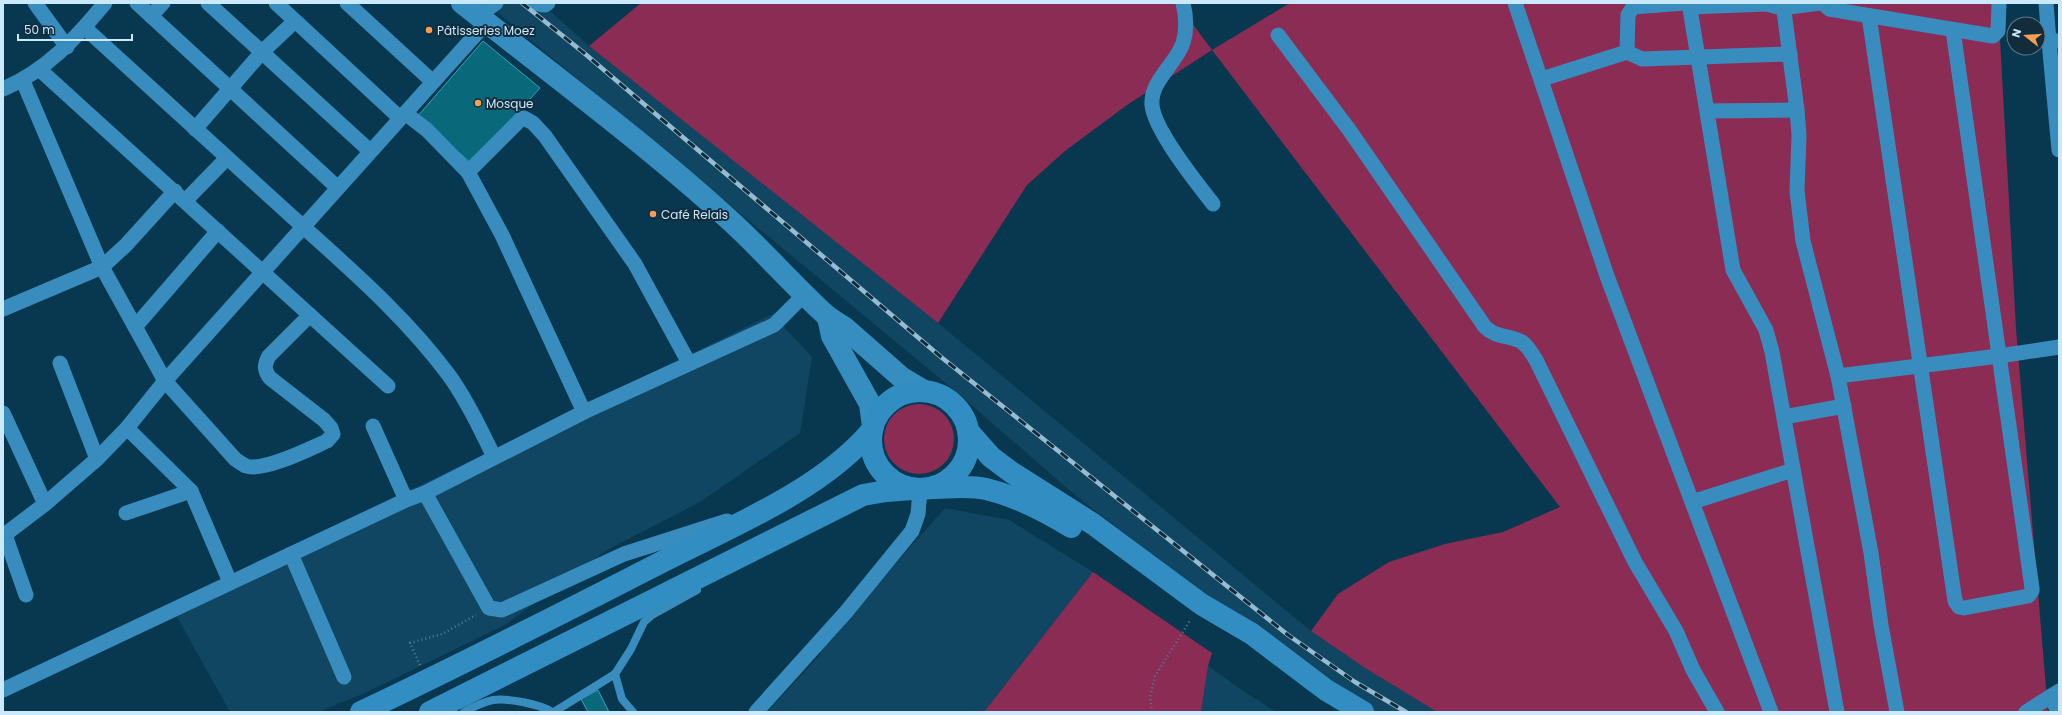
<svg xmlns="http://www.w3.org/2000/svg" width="2062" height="715" viewBox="0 0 2062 715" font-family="Poppins,sans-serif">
	<rect width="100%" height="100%" fill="#073850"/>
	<!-- built -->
	<g fill="#104662">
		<path d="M486 3H541L589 46 938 323 1311 631 1365 668 1437 712H1364L1294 664 1075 495 954 390Z"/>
		<path d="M777 312 785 328 812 357 800 433 700 502 607 550 505 625 365 693 318 712H230L171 606Z"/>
		<path d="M945 508 1009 520 1093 572 984 712H767L821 654 818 651Z"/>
		<path d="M1208 666 1236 686 1276 712H1201Z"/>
	</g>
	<!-- green -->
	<g fill="#8b2c55">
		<path d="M641 3H1177L1212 50 1290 3H1998L2016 329 2048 712H1437L1365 668 1311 631 1338 594 1389 562 1445 544 1503 532 1560 507 1212 50 1127 105 1065 151 1027 185 938 323 589 46Z"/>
		<circle cx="919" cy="439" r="35"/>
		<path d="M1093 572 1212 653 1208 666 1201 712H984Z"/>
	</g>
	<!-- building -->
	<g fill="#0a687b" stroke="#2ca5c1">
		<path d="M483 41 540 88 471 163 417 117Z"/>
		<path d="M598 690 609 712H588L581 699Z"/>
	</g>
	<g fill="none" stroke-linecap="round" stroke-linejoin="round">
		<!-- path -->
		<g stroke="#537d93" stroke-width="2.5" stroke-dasharray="1 3" stroke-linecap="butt">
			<path d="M420 665 410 643 442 634 476 615"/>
			<path d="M1152 712 1150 697 1155 676 1191 619"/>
		</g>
		<!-- service -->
		<g stroke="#388dbe" stroke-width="8">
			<path d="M615 674 622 699 633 712"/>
			<path d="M464 712C473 707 483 702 493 700 508 698 540 704 552 712"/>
			<path d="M554 712 615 674 631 649 644 622 652 615 697 590"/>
		</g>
		<!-- minor -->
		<g stroke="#388dbe" stroke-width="15">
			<path d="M35 3 67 47"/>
			<path d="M137 3 338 188"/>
			<path d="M208 3 370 151"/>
			<path d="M276 3 400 118"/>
			<path d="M347 3 433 82"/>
			<path d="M533 3 545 5 548 3"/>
			<path d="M1183 3C1186 15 1187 30 1183 43 1176 64 1150 81 1152 105 1154 130 1197 183 1213 204"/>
			<path d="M1515 3 1607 276 1771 712"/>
			<path d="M1689 3 1733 270 1766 330 1772 352 1837 712"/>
			<path d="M1823 3 1829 9 1835 10 1993 36 1998 31 1999 3"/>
			<path d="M2046 3 2049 41H2058"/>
			<path d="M1690 7 1766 4 1782 8 1784 11 1797 110 1799 135 1797 191 1803 241 1838 376 1871 553 1881 625 1897 712"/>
			<path d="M1782 8 1820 3"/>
			<path d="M151 16 163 3"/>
			<path d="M478 16 496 3"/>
			<path d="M1869 16 1955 601 1959 607 1964 608 2028 596 2032 591V588L1953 30"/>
			<path d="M85 28C149 87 213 145 277 203 337 258 402 311 451 378 468 403 481 430 494 457"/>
			<path d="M1278 35 1350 131 1485 327C1496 338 1510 335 1522 342 1528 346 1532 354 1536 360L1635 562 1676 631 1693 670 1717 712"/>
			<path d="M2049 41 2059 150"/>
			<path d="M1627 52 1642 59 1790 54"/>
			<path d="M39 69 388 386"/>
			<path d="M1542 79 1627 52 1628 15 1633 7 1685 3"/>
			<path d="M23 81 102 267 165 381 235 459C238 461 242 464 246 466 264 472 309 449 327 441L333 434 331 428 324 420 270 378C264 370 264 365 269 356L310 315"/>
			<path d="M3 89C46 71 76 38 105 3"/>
			<path d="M1708 111 1797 110"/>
			<path d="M405 113 427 130 468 172 502 235 584 412"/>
			<path d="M195 129 262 52 295 21"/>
			<path d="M468 172 520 120 524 118 533 123 545 136 635 264 689 363"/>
			<path d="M185 201 227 158"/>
			<path d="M3 309 102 267 126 245 175 191"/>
			<path d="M135 327 218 231"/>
			<path d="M60 363 97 459"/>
			<path d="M1838 376 1999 356 2059 347"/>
			<path d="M3 413 45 504"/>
			<path d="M1784 417 1844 406"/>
			<path d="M373 426 406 500"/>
			<path d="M127 428 191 491 230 582"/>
			<path d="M425 493 489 608 502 610 624 554 727 521"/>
			<path d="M1692 502 1793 470"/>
			<path d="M126 513 191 491"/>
			<path d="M5 535 26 595"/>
			<path d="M3 536 45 504 97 459 127 428 165 381 486 23"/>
			<path d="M291 554 344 677"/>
			<path d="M3 690 406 500 425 493 584 412 774 325 804 295"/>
			<path d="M2051 696 2058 712"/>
			<path d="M756 712 846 612 912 531 918 514 920 490"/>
			<path d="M2026 712 2059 691"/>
		</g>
		<!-- secondary -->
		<g stroke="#368ec0" stroke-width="22">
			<path d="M462 3C554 76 649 146 735 225 767 255 796 288 828 317L845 328 902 378 924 391"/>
			<path d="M828 317 832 336 870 404 873 426"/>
		</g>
		<!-- trunk -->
		<g stroke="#328ec2" stroke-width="22">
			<circle cx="920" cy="440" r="49"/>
			<path d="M968 431 991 457 1011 472 1093 524 1201 604 1252 634 1326 690 1363 712"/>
			<path d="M931 488C949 488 968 485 986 489 1016 496 1045 511 1071 527"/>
			<path d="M361 712C461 665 558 615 656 565 727 528 820 492 872 430"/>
			<path d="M430 712 863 495 886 491 912 489"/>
		</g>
		<defs>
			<path id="rail" d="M522 3 584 53 941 357 1288 635 1355 682 1406 712"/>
		</defs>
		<!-- rail casing -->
		<use href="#rail" stroke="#97bbd0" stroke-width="4.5"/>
		<!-- rail -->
		<use href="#rail" stroke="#122c3c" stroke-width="3" stroke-dasharray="9" stroke-linecap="butt"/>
	</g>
	<!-- markers -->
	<g fill="#fb9e51" stroke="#122c3c" stroke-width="1.5">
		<circle cx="429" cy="30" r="4"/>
		<circle cx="478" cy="103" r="4"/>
		<circle cx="653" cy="214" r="4"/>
	</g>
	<g text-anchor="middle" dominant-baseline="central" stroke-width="4" stroke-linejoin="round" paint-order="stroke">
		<!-- poi labels -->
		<g font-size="12" fill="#cae9fe" stroke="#122c3c" text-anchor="start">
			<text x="437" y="30">Pâtisseries Moez</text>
			<text x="486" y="103">Mosque</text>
			<text x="661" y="214">Café Relais</text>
		</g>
	</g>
	<!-- border -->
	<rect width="2062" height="715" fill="none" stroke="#cae9fe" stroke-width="8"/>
	<!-- north arrow -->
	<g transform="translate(2026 36) rotate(287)"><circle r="19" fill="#122c3c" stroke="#5c788a"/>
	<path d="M0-3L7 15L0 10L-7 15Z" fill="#fb9e51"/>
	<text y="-6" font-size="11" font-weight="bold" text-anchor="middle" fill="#cae9fe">N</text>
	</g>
	<!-- scale -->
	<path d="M18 34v6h114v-6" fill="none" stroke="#cae9fe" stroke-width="2"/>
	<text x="24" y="34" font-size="12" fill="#cae9fe" stroke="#122c3c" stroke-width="3" paint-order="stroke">50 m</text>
</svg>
